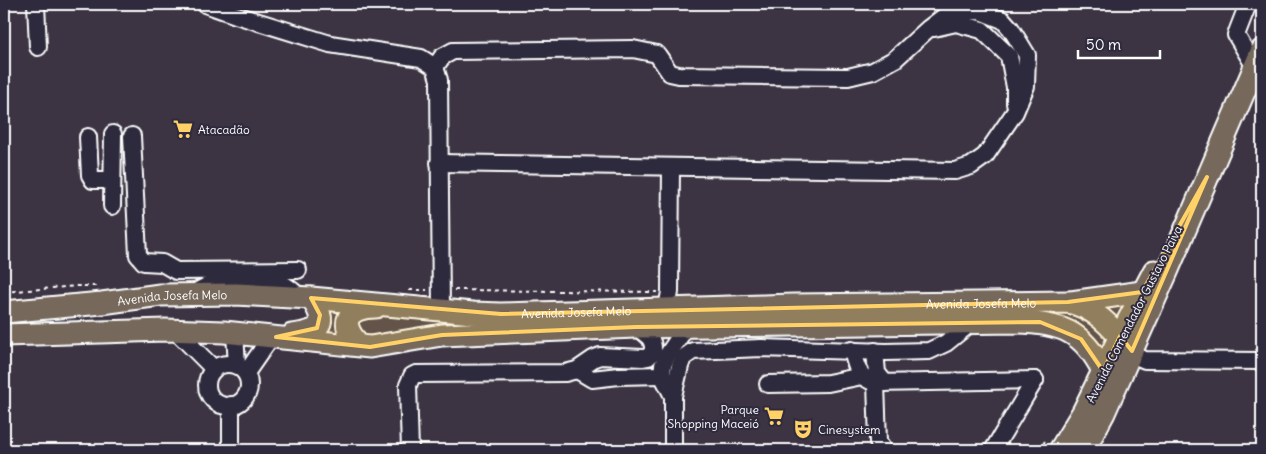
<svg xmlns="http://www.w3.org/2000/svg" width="1266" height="454" viewBox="0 0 1266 454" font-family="Delius,sans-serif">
	<rect width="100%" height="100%" fill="#3c3443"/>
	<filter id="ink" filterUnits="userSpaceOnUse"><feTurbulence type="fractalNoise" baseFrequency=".02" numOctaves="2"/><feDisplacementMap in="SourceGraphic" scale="10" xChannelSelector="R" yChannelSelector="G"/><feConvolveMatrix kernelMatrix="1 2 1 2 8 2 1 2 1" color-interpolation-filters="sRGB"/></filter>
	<g filter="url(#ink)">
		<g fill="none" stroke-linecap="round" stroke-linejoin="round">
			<defs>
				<g id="minor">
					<path d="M36 4 38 47"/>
					<path d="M205 4 236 15 330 44 421 58 435 67 439 80 441 310"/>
					<path d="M1248 4 1236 35 1255 67"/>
					<path d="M934 28 956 23 982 30 1009 56 1015 87V104"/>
					<path d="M435 67 442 57 453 51 633 49 657 54 670 73 679 75 848 77 873 71 895 59 929 28 950 12 980 11 1003 20 1011 29 1027 55 1026 86 1015 112 985 156 971 166 955 171 439 163"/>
					<path d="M132 136 138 255 144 262 162 263 176 271 298 270"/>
					<path d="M88 137 90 175 93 180H112"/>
					<path d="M112 206 113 134"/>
					<path d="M194 293C202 289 210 283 219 282 231 280 274 280 284 285 290 288 295 293 300 297"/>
					<path d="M667 309 670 292 671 167"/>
					<path d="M176 331 214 369"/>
					<path d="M235 334 237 365"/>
					<path d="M852 350C856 367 858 378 876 383L1035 380"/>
					<path d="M875 351 877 373 885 383"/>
					<path d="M1132 351 1138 357 1145 360 1262 361"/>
					<circle cx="228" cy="385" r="21"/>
					<path d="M577 370 592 379 619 376 662 375"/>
					<path d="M246 373 271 337"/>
					<path d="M876 383 878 442 883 450"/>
					<path d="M768 384 828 383 862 376"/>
					<path d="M673 396 680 366 683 358 693 351 761 348 886 352 929 351 946 343 972 322"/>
					<path d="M231 450V405"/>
					<path d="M410 450 408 385 412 376 416 374 565 373 577 370 593 359 600 356 643 358 648 357 653 352C654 337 647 335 636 327"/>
					<path d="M673 450V396L662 375 663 365 668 354 687 326"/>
					<path d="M993 450 1035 380"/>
				</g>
				<g id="major">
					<path d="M1071 302 1142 292"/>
					<path id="s1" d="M4 312 102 303 160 295 236 294 311 298 473 313 501 314 793 305 1068 302C1097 308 1114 330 1132 351"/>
					<path d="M4 335 165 330 224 332 370 347 442 335 636 327 1017 322C1061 323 1083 331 1103 371"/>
					<path d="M292 335C321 331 329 324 311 298"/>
					<path d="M360 345C338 324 346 307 376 307"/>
					<path d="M1060 450 1083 412 1120 336 1154 271"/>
					<path d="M1084 450 1104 413 1167 272 1262 50"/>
				</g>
			</defs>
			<!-- minor casing -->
			<use href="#minor" stroke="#fff" stroke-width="20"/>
			<!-- major casing -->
			<use href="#major" stroke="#fff" stroke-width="25"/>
			<!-- path -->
			<g stroke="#fff" stroke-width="2" stroke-dasharray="4 4" stroke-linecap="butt">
				<path d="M409 290H427"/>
				<path d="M454 290 657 292"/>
				<path d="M4 292 77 286H97"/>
				<path d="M1039 450 1045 441"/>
			</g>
			<!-- minor -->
			<use href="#minor" stroke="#2f2a3d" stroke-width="16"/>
			<!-- major -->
			<use href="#major" stroke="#76695c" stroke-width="21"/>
		</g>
	</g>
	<!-- marked area -->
	<path fill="#ffd166" fill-opacity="0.2" stroke="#ffd166" stroke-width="4" stroke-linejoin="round" d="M1207 177 1132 351 1120 336 1103 371 1081 339 1040 322 636 327 442 335 370 347 276 337 317 328 320 315 311 298 501 314 1068 302 1142 292Z"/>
	<!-- icons -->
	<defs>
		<symbol id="supermarket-bare" viewBox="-9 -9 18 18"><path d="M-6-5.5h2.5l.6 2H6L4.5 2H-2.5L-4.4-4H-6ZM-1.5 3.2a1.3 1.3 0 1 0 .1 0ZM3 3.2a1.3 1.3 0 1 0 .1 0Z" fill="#ffd166" stroke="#2f2a3d" stroke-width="2.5" paint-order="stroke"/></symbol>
		<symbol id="theatre-bare" viewBox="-9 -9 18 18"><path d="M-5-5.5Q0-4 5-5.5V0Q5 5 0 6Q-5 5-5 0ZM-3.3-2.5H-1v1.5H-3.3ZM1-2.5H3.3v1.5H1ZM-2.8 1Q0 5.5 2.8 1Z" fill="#ffd166" stroke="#2f2a3d" stroke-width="2.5" paint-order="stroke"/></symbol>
	</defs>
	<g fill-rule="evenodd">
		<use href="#supermarket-bare" x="169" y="115" width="28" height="28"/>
		<use href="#supermarket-bare" x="760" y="402" width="28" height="28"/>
		<use href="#theatre-bare" x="789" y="415" width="28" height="28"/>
	</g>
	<g text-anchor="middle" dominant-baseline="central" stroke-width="4" stroke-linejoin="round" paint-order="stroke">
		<!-- poi labels -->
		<g font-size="12" fill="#fff" stroke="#2f2a3d" text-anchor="start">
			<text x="198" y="129">Atacadão</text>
			<text x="759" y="409" text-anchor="end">Parque<tspan x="759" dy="14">Shopping Maceió</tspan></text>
			<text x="818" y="429">Cinesystem</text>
		</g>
		<!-- street labels -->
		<g font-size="12" fill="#fff" stroke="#2f2a3d">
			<text stroke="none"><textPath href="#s1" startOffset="169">Avenida Josefa Melo</textPath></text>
			<text stroke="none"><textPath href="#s1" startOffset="979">Avenida Josefa Melo</textPath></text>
			<text stroke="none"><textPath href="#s1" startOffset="574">Avenida Josefa Melo</textPath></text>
			<text transform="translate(1134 314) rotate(-63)">Avenida Comendador Gustavo Paiva</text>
		</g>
	</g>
	<!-- margin -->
	<rect width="1266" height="454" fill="none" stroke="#2f2a3d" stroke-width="20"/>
	<rect x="10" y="10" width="1246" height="434" fill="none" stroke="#fff" stroke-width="2" filter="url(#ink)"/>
	<!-- scale -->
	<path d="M1078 50v8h82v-8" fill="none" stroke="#ffffff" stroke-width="2.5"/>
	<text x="1086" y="50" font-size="15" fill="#ffffff" stroke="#2f2a3d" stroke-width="4" paint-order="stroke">50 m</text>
</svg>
